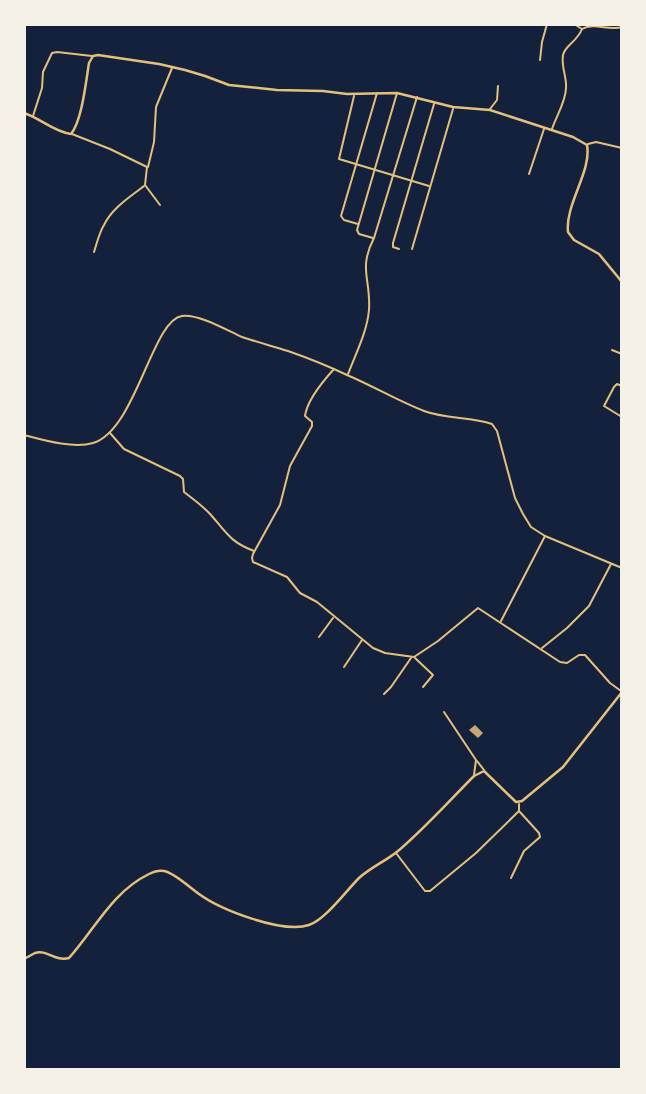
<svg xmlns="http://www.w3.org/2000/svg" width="646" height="1094" viewBox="0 0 646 1094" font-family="Quicksand,sans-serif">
	<rect width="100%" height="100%" fill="#14213d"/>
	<!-- building -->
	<path fill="#c6a872" d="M475 725 483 733 478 738 469 730Z"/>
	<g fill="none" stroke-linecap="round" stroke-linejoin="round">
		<!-- minor -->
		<g stroke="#e5c07b" stroke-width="2">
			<path d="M582 29C594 22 609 31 622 27"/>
			<path d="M540 60 542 42 547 24"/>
			<path d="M354 96 339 159 429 186"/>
			<path d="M490 109 497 100 498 86"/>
			<path d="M33 116 42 88 43 72 52 53 57 52 92 56"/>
			<path d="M552 129C556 117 566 101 566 88 567 77 561 67 563 55 565 45 577 42 582 29L574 24"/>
			<path d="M72 134 110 149 147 167 145 185 160 205"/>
			<path d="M588 144 596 142 622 148"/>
			<path d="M148 167 154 142 156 107 172 68"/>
			<path d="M529 174 544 129"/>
			<path d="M358 224 344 220 341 216 377 93"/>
			<path d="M373 238 359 234 357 230 397 93"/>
			<path d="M399 249 393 247V243L434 104"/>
			<path d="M412 249 453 109"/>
			<path d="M94 252C97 243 99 233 104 225 112 208 130 197 144 186"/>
			<path d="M612 350 622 354"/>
			<path d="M334 369C324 380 307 401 305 416L312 422V426L290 466 280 505 253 554 252 558 253 562 287 577 300 593 317 602 373 648 385 653 414 657 438 641 478 608 560 662 567 663 579 655H585L610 683 621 691"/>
			<path d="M348 374C356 353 367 332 369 310 371 279 358 269 374 238L417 97"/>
			<path d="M622 386 617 384 614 387 604 406 622 417"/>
			<path d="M110 433 124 449 180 476 183 479 184 492C193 499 203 506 211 515 226 532 230 542 254 551"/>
			<path d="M24 435C43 440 74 449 93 443 136 430 152 320 182 316 199 314 226 330 242 337 257 342 272 346 288 351 308 358 328 366 347 375 373 386 398 401 424 411 446 419 470 417 492 424L497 431 515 498 523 514 531 527 545 536 622 568"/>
			<path d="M501 621 545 536"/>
			<path d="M319 637 333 618"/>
			<path d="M542 648 567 628 589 606 611 564"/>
			<path d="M415 658 433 675 423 687"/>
			<path d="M344 667 362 640"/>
			<path d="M384 694 391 687 411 658"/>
			<path d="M444 712 476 760 474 775"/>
			<path d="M477 761 484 770"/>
			<path d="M396 853 425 891H430L476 853 519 811"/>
			<path d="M511 878 524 851 540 837 539 833 519 811V804"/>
		</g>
		<!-- tertiary -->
		<g stroke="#e5c07b" stroke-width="2.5">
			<path d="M24 113C40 118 54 132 71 134 82 121 86 81 89 63L93 56 98 55 159 64 185 70 205 76 229 85 277 90 323 91 347 94 397 93 453 107 490 110 573 137 587 145C592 171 565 204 568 232L574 240 599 254 622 282"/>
			<path d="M24 959C28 957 31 955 35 953 47 949 55 962 69 958 95 929 112 892 149 874 153 872 159 870 164 871 175 873 190 888 199 894 221 910 283 934 309 925 325 920 346 891 359 878 371 867 386 861 398 851 425 828 449 801 474 776L484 771 516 802 522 801 563 767 622 692"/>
		</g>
	</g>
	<!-- border -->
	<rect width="646" height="1094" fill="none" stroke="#f6f1e7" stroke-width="52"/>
</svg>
